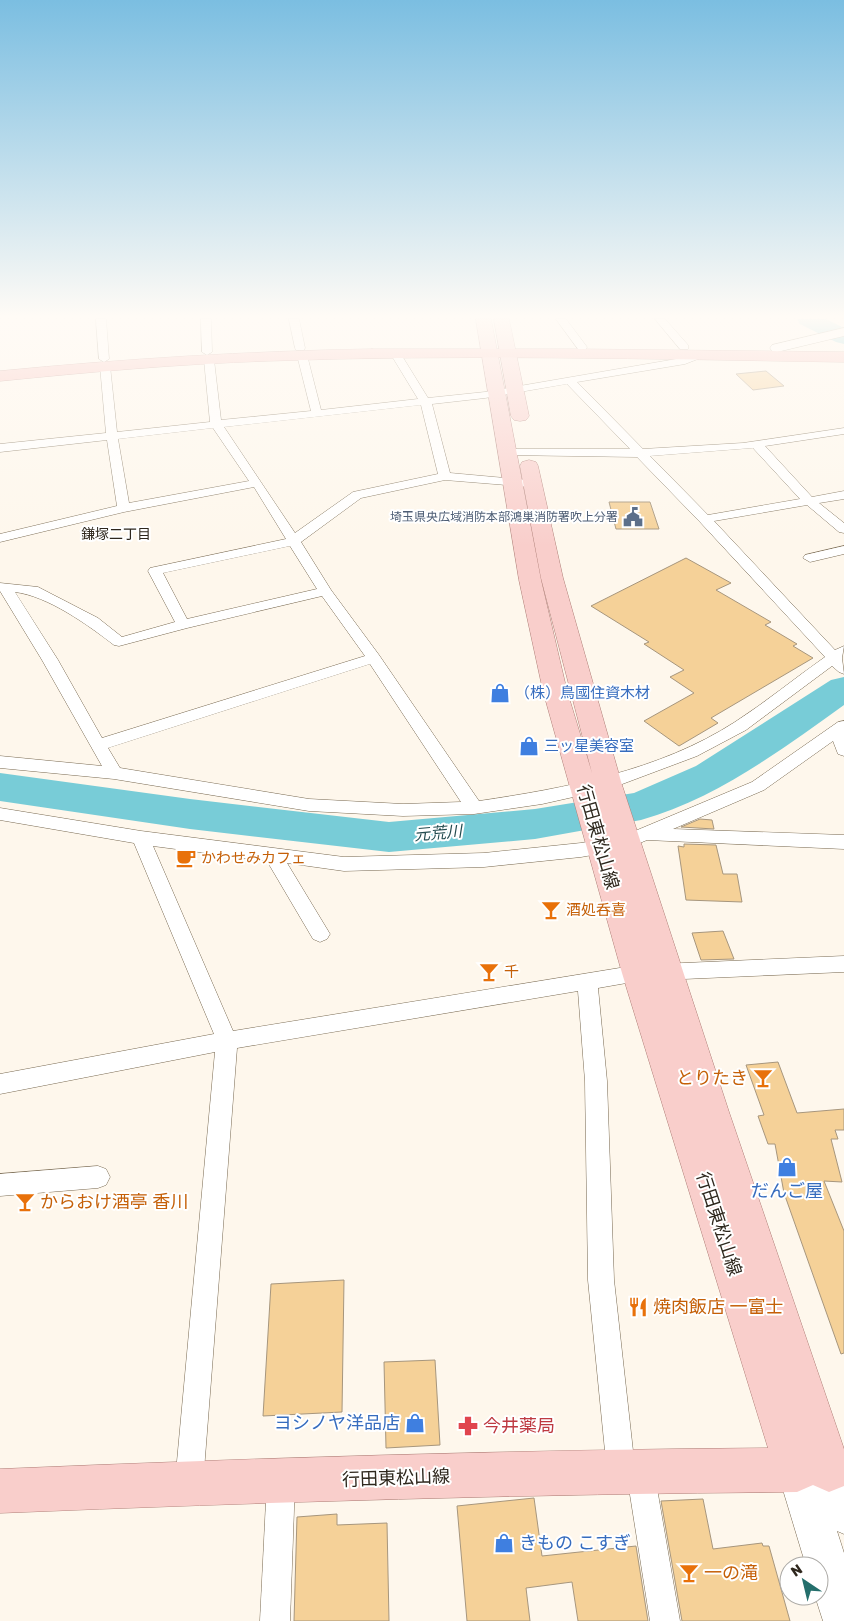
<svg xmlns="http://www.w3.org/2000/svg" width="844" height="1621" viewBox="0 0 844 1621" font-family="Rubik,'Noto Sans JP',sans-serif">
	<rect width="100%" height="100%" fill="#fef7ec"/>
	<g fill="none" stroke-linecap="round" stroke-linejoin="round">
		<!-- river -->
		<g fill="#78ccd7" fill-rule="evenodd">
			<path d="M797 319H826L844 328V344L836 342 800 324Z"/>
			<path d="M844 677V705C781 750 716 799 641 820L535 839 389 852 190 829 0 801V773L190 799 389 822 535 809 634 793 696 766 831 680Z"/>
		</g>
	</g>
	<!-- building -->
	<g fill="#f5d198" stroke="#a7967d">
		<path d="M766 371 784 386 753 390 736 374Z"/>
		<path d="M609 502H650L659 529H616Z"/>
		<path d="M686 558 731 583 716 590 771 622 765 625 797 644 793 646 813 658 711 718 718 723 679 746 644 721 694 693 670 677 684 670 644 644 649 642 591 606Z"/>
		<path d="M700 819 712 820 714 829 681 827Z"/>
		<path d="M684 844 716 845 723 874H737L742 902 686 900 678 846 684 847Z"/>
		<path d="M723 931 734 959 701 960 692 933Z"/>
		<path d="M778 1062 797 1113 844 1109V1130H835L838 1139H831L842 1182 824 1181 844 1231V1353L841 1354 784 1193 775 1144H768L758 1116 764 1115 746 1065Z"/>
		<path d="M344 1280 342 1412 263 1416 271 1284Z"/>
		<path d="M435 1360 440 1445 386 1448 384 1362Z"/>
		<path d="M534 1498 542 1556 636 1546 648 1621H578L572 1582 526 1588 530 1621H467L457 1506Z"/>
		<path d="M703 1499 713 1549 762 1543 763 1546H769L790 1621H682L661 1501Z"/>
		<path d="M337 1514V1525L387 1523 389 1621H294L297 1517Z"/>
	</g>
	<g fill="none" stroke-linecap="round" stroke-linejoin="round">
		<defs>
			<g id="minor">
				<path d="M96 319H106L109 359 104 362 99 359Z"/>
				<path d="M201 319H211L212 352 207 355 202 352Z"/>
				<path d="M289 319H299L305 348 304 350H296L295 348Z"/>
				<path d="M556 319H566L587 347 586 349H578Z"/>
				<path d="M655 319H665L688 345V349H680Z"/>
				<path d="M395 350 399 351 428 398 485 392 682 358 695 353H703V357L685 364 577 382 643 449 743 443 844 428V434L765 446 812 497 844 491V499L819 503 844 523V533L839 532 807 505 714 521 835 650 844 646 842 658 844 674 839 672 832 666 746 730 697 756 609 789 542 804 474 814 403 816 309 811 114 779 0 768V756L102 766 42 660 0 591V583L38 587 98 618 122 637 175 622 148 571 150 568 286 539 254 487 124 512 0 542V534L117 506 107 440 0 452V444L106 433 100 366 105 363 110 366 117 432 210 422 204 360 209 357 214 360 221 420 311 411 297 355 302 352 307 355 321 410 418 399 390 353ZM567 384 630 449H508L502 453 504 455 637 457 700 522 825 657C795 678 766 702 735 722 659 771 566 788 479 801L379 655 331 590 301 542 361 498 445 480 531 487 533 484 531 481 527 480 450 473 432 404 485 398ZM421 405 438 474 353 492 295 533 224 427ZM213 428 249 481 129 503 118 439ZM753 448 800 499 708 515 650 456ZM290 546 317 589 187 619 163 573ZM15 592C48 596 88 625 114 645L119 646 187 628 322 596 365 656 102 738 58 660ZM370 664 461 802 403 804 309 799 120 768 108 748Z"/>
				<path d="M844 546V554L810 562 803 558 805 555Z"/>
				<path d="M844 721V756L838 754 833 741 764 790 673 829 844 835V849L647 840 626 849 581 857 484 867 344 871 287 863 330 934 327 939 320 942 313 939 267 861 153 846 233 1031 638 965 844 956V972L638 981 598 988 607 1081 614 1280 634 1460 640 1457 650 1461 654 1471 680 1621H650L628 1482 621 1485 611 1481 607 1471 588 1280 585 1081 578 991 237 1048 203 1483 199 1493 189 1497 179 1493 175 1483 215 1052 0 1094V1074L214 1034 134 843 0 820V808L141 831 344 857 484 853 581 843 623 836 752 782 838 722Z"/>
				<path d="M98 1166 106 1169 110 1177 106 1185 98 1188 0 1196V1174Z"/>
				<path d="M281 1467 291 1471 295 1481 290 1621H260L267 1481 271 1471Z"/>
			</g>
			<g id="secondary">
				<path d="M844 328V336L777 352 772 351 770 348 772 345Z"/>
				<path d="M844 1449V1534L837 1531 844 1553V1621H823L815 1596H819V1566H806L777 1470 783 1456 797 1450Z"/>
			</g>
			<g id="primary">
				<path d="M476 319H491L541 580 567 691 592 773 541 578 520 466 522 462 529 460 536 462 538 466 563 578 622 785 729 1112 844 1449V1486L829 1492 813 1485 797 1492C531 1494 266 1502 0 1513V1469C256 1458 512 1450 768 1448L622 973 543 691 519 580Z"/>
				<path d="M494 319H509L529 416 526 420 520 421 514 420 511 416Z"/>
			</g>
			<path id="trunk" d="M372 349H574L844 352V362C652 359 459 354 267 361 178 364 89 372 0 381V371C124 359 248 351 372 349Z"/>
		</defs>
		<!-- minor casing -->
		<use href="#minor" stroke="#796a52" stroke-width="1"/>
		<!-- secondary casing -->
		<use href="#secondary" stroke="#796a52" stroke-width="1"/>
		<!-- primary casing -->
		<use href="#primary" stroke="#af7e77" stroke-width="1"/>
		<!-- trunk casing -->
		<use href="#trunk" stroke="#af7e77" stroke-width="1"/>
		<!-- minor -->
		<use href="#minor" fill="#fff" fill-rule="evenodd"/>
		<!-- secondary -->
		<use href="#secondary" fill="#fff" fill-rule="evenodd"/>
		<!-- primary -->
		<use href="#primary" fill="#f9cecb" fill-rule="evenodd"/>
		<!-- trunk -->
		<use href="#trunk" fill="#f7beba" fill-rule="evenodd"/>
	</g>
	<!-- sky -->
	<linearGradient id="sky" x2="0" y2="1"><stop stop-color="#7bbee1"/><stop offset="0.58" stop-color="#fffbf6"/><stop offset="1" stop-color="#fffbf6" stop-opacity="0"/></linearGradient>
	<rect width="844" height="546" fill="url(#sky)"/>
	<!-- icons -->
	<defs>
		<symbol id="civic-bare" viewBox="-9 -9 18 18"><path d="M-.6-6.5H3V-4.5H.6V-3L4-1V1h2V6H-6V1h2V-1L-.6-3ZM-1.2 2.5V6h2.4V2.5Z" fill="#5c6f8a" stroke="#fff" stroke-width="2.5" paint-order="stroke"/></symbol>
		<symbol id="shop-bare" viewBox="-9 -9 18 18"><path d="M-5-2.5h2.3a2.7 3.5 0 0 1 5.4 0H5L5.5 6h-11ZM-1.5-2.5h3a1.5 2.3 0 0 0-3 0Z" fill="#3f7fe0" stroke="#fff" stroke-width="2.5" paint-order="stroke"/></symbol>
		<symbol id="cafe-bare" viewBox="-9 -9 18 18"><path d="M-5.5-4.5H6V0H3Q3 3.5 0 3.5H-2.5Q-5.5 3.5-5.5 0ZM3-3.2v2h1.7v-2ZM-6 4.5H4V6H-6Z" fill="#e8710a" stroke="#fff" stroke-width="2.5" paint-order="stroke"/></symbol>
		<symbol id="bar-bare" viewBox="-9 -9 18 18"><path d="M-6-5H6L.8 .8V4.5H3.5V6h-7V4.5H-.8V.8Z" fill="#e8710a" stroke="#fff" stroke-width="2.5" paint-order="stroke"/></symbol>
		<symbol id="restaurant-bare" viewBox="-9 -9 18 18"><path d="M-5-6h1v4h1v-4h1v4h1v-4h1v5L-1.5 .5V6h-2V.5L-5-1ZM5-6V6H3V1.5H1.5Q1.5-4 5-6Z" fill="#e8710a" stroke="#fff" stroke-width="2.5" paint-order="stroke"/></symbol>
		<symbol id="pharmacy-bare" viewBox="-9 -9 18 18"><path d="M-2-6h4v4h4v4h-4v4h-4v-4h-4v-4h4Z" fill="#e0444e" stroke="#fff" stroke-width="2.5" paint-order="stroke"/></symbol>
	</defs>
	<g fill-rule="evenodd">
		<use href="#civic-bare" x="619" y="503" width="28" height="28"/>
		<use href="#shop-bare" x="486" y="679" width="28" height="28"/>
		<use href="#shop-bare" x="515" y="732" width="28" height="28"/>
		<use href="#cafe-bare" x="172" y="844" width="28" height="28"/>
		<use href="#bar-bare" x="537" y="896" width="28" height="28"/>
		<use href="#bar-bare" x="475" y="958" width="28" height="28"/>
		<use href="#bar-bare" x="749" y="1064" width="28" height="28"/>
		<use href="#shop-bare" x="773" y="1153" width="28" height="28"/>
		<use href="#bar-bare" x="11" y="1188" width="28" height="28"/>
		<use href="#restaurant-bare" x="624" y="1293" width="28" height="28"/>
		<use href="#shop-bare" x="401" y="1409" width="28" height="28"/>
		<use href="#pharmacy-bare" x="454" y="1412" width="28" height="28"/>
		<use href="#shop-bare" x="490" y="1529" width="28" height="28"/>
		<use href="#bar-bare" x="675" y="1559" width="28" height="28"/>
	</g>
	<g text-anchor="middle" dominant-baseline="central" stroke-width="4" stroke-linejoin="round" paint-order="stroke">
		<!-- far-service labels -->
		<g font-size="12" fill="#4e5e75" stroke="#fff" text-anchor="end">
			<text x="618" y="517">埼玉県央広域消防本部鴻巣消防署吹上分署</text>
		</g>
		<!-- far-neighbourhood labels -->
		<g font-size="14" fill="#2e271d" stroke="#fff">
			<text x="116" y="534">鎌塚二丁目</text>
		</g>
		<!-- shop labels -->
		<g font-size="15" fill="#366cbe" stroke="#fff" text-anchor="start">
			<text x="515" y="693">（株）鳥國住資木材</text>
			<text x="544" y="746">三ッ星美容室</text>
		</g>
		<!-- food labels -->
		<g font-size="15" fill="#c56008" stroke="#fff" text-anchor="start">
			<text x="201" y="858">かわせみカフェ</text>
			<text x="566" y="910">酒処呑喜</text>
			<text x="504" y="972">千</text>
		</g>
		<!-- water labels -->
		<g font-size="16" font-style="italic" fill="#234b4f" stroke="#fff">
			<text transform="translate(438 833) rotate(-5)">元荒川</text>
		</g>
		<!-- near-street labels -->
		<g font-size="18" fill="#2e271d" stroke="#fff">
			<text transform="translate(598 837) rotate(74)">行田東松山線</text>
			<text transform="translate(719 1224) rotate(72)">行田東松山線</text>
			<text transform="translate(396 1478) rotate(-2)">行田東松山線</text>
		</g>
		<!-- near-food labels -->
		<g font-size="18" fill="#c56008" stroke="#fff" text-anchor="start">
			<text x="748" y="1078" text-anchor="end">とりたき</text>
			<text x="40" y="1202">からおけ酒亭 香川</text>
			<text x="653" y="1307">焼肉飯店 一富士</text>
			<text x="704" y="1573">一の滝</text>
		</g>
		<!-- near-shop labels -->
		<g font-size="18" fill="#366cbe" stroke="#fff">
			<text x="787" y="1191">だんご屋</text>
			<text x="400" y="1423" text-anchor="end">ヨシノヤ洋品店</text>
			<text x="519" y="1543" text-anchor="start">きもの こすぎ</text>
		</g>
		<!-- near-health labels -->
		<g font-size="18" fill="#be3a42" stroke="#fff" text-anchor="start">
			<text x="483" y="1426">今井薬局</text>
		</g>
	</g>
	<!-- north arrow -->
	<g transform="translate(804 1581) rotate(325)"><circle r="24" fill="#ffffff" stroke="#aba9a5"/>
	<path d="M0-4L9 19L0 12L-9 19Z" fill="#246f6c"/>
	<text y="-8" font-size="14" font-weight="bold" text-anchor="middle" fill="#2e271d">N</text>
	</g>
</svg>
